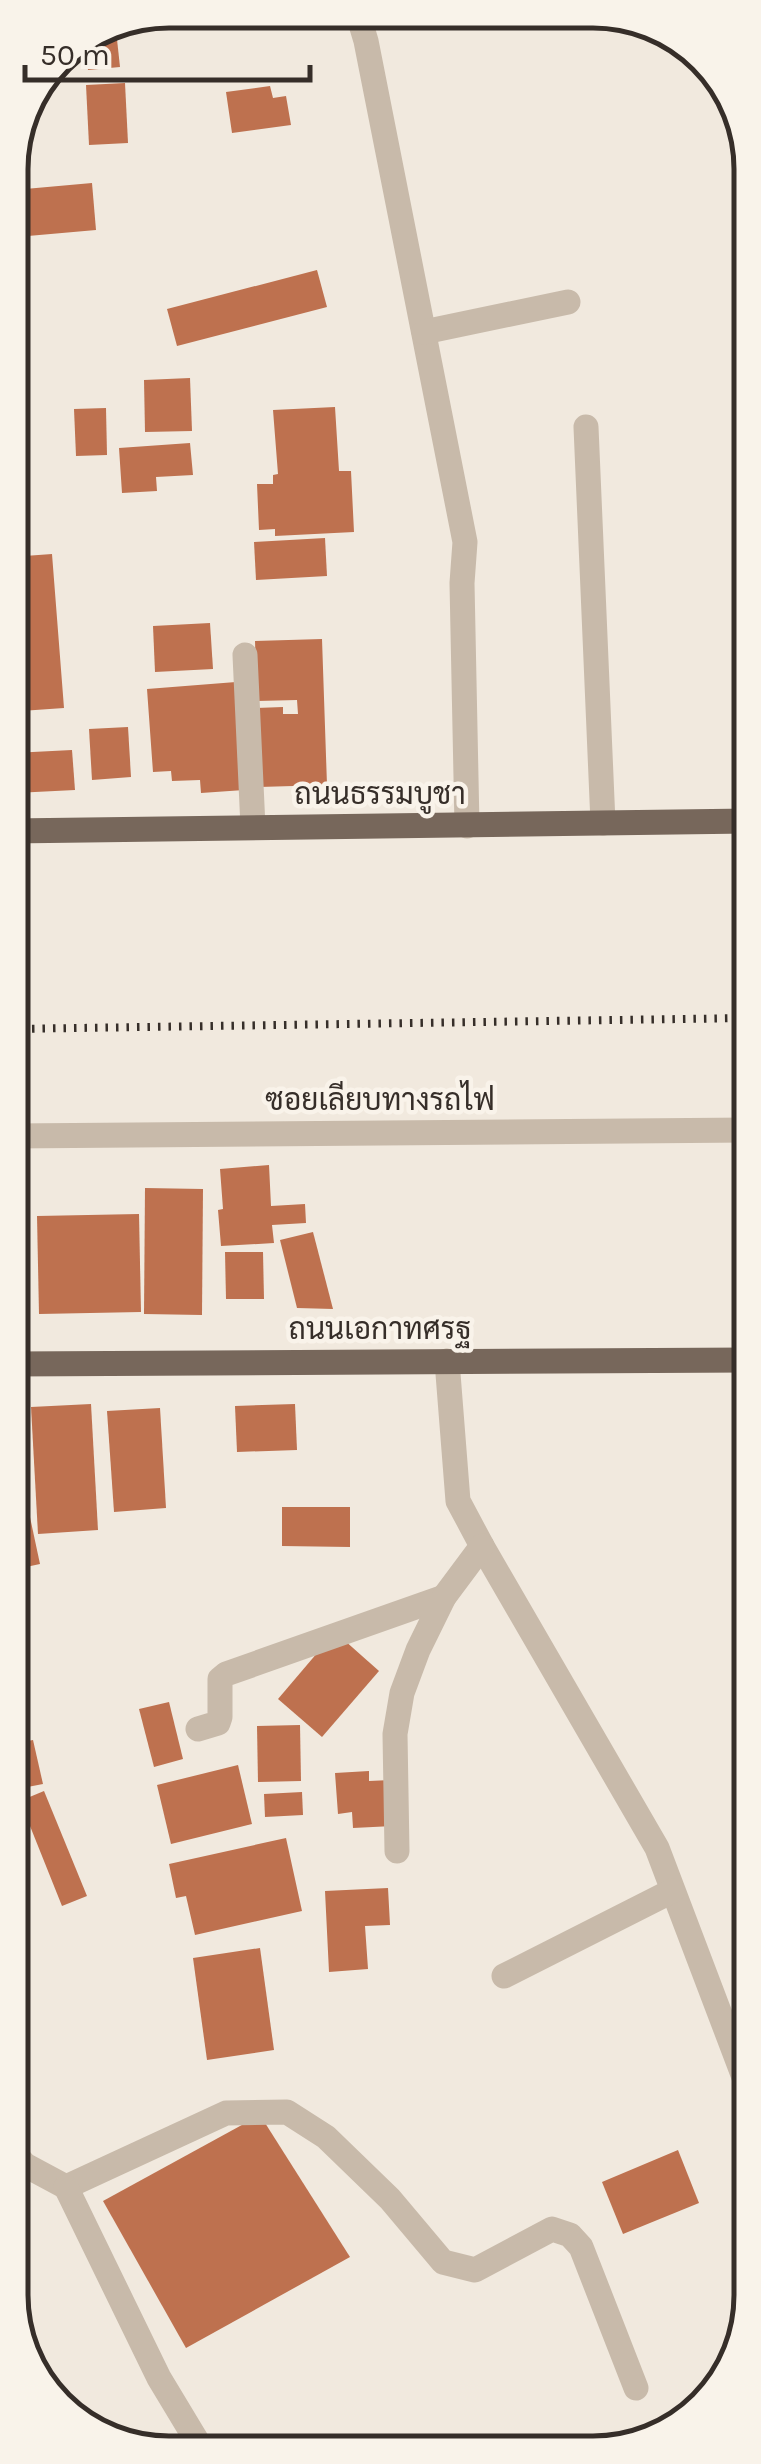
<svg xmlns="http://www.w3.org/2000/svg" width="761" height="2464" viewBox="0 0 761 2464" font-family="Karla,Sarabun,sans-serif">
	<rect width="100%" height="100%" fill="#f1e9de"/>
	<!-- building -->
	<g fill="#be714f">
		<path d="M116 30 120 67 88 70 85 42Z"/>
		<path d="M125 83 128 143 89 145 86 85Z"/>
		<path d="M270 86 273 98 286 96 291 125 232 133 226 92Z"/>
		<path d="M92 183 96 230 28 236 25 189Z"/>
		<path d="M317 270 327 307 177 346 167 309Z"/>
		<path d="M190 378 192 431 145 432 144 380Z"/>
		<path d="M335 407 339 471H351L354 532 275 536V529L259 530 257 484H273V475L278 474 273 410Z"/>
		<path d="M106 408 107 455 76 456 74 409Z"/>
		<path d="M190 443 193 475 156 477 157 491 122 493 119 448Z"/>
		<path d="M325 538 327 576 256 580 254 542Z"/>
		<path d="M52 554 64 708 21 711 18 664H11V557Z"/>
		<path d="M210 623 213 669 155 672 153 626Z"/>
		<path d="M322 639 327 785 259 787 256 708 283 707V714H298L297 700 257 701 255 641Z"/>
		<path d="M236 682 244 790 201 793 200 780 172 781 171 771 153 772 147 689Z"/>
		<path d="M128 727 131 777 92 780 89 729Z"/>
		<path d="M72 750 75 790 15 793 13 753Z"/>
		<path d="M269 1165 271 1206 305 1204 306 1223 272 1225 274 1243 221 1246 218 1210 223 1209 220 1169Z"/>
		<path d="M145 1188 203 1189 202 1315 144 1314Z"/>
		<path d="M139 1214 141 1312 39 1314 37 1216Z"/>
		<path d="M313 1232 333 1309 297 1308 280 1240Z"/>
		<path d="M12 1246H15L18 1313H12Z"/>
		<path d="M225 1252H263L264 1299H226Z"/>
		<path d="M91 1404 98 1530 38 1534 31 1407Z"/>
		<path d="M295 1404 297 1450 237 1452 235 1406Z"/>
		<path d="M160 1408 166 1508 114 1512 107 1411Z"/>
		<path d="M12 1433 40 1564 12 1570Z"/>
		<path d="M282 1507H350V1547L282 1546Z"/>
		<path d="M335 1632 379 1671 322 1737 278 1699Z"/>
		<path d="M169 1702 183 1759 154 1767 139 1709Z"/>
		<path d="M300 1725 301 1781 258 1782 257 1726Z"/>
		<path d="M33 1740 43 1784 12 1790V1744Z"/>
		<path d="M238 1765 252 1824 171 1844 157 1785Z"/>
		<path d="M369 1771V1781L391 1780 393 1826 353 1828 352 1812 338 1814 335 1773Z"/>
		<path d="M44 1791 87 1896 62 1906 20 1801Z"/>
		<path d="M302 1792 303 1815 265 1817 264 1794Z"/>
		<path d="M286 1838 302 1911 195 1935 186 1896 176 1898 169 1864Z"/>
		<path d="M388 1888 390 1925 365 1926 368 1969 329 1972 325 1891Z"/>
		<path d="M260 1948 274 2050 207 2060 193 1958Z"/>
		<path d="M260 2115 350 2257 186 2348 103 2201Z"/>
		<path d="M678 2150 699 2203 623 2234 602 2182Z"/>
	</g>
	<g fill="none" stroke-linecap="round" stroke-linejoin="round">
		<!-- minor -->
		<g stroke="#c8baaa" stroke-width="25">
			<path d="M357 11 366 41 465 542 462 583 467 826"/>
			<path d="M424 332 568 302"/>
			<path d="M586 427 603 823"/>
			<path d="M245 655 253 827"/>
			<path d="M12 1136 749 1130"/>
			<path d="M447 1361 458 1501 482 1546 657 1848 750 2093"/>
			<path d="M198 1729 218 1723 220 1717V1679L226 1674 444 1597"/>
			<path d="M397 1851 395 1734 402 1693 418 1650 444 1597 482 1546"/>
			<path d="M504 1976 672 1891"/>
			<path d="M13 2152 25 2165 66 2187 226 2113 287 2112 326 2137 390 2199 443 2262 475 2270 552 2229 570 2235 581 2247 636 2388"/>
			<path d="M66 2187 159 2378 203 2451"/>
		</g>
		<!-- major -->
		<g stroke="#77675b" stroke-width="25">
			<path d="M11 831 749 821"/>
			<path d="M12 1364 750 1360"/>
		</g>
		<!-- rail -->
		<path stroke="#362e29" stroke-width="8" stroke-dasharray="2.5 8" stroke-linecap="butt" d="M11 1029 749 1018"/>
	</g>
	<g text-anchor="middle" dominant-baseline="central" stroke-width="9" stroke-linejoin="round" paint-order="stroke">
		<!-- street labels -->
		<g font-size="30" fill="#362e29" stroke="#f9f3ea">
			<text x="380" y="794">ถนนธรรมบูชา</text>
			<text x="380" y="1100">ซอยเลียบทางรถไฟ</text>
			<text x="380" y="1329">ถนนเอกาทศรฐ</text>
		</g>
	</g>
	<!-- crop -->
	<path d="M0 0H761V2464H0ZM169 28H593A141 141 0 0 1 734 169V2295A141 141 0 0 1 593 2436H169A141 141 0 0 1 28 2295V169A141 141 0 0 1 169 28Z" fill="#f9f3ea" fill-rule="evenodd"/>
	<path fill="none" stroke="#362e29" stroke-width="5" d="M169 28H593A141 141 0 0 1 734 169V2295A141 141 0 0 1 593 2436H169A141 141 0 0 1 28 2295V169A141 141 0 0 1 169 28Z"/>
	<!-- scale -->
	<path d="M25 65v15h285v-15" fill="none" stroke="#362e29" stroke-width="5"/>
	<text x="40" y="65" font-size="30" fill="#362e29" stroke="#f9f3ea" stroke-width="8" paint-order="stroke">50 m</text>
</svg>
